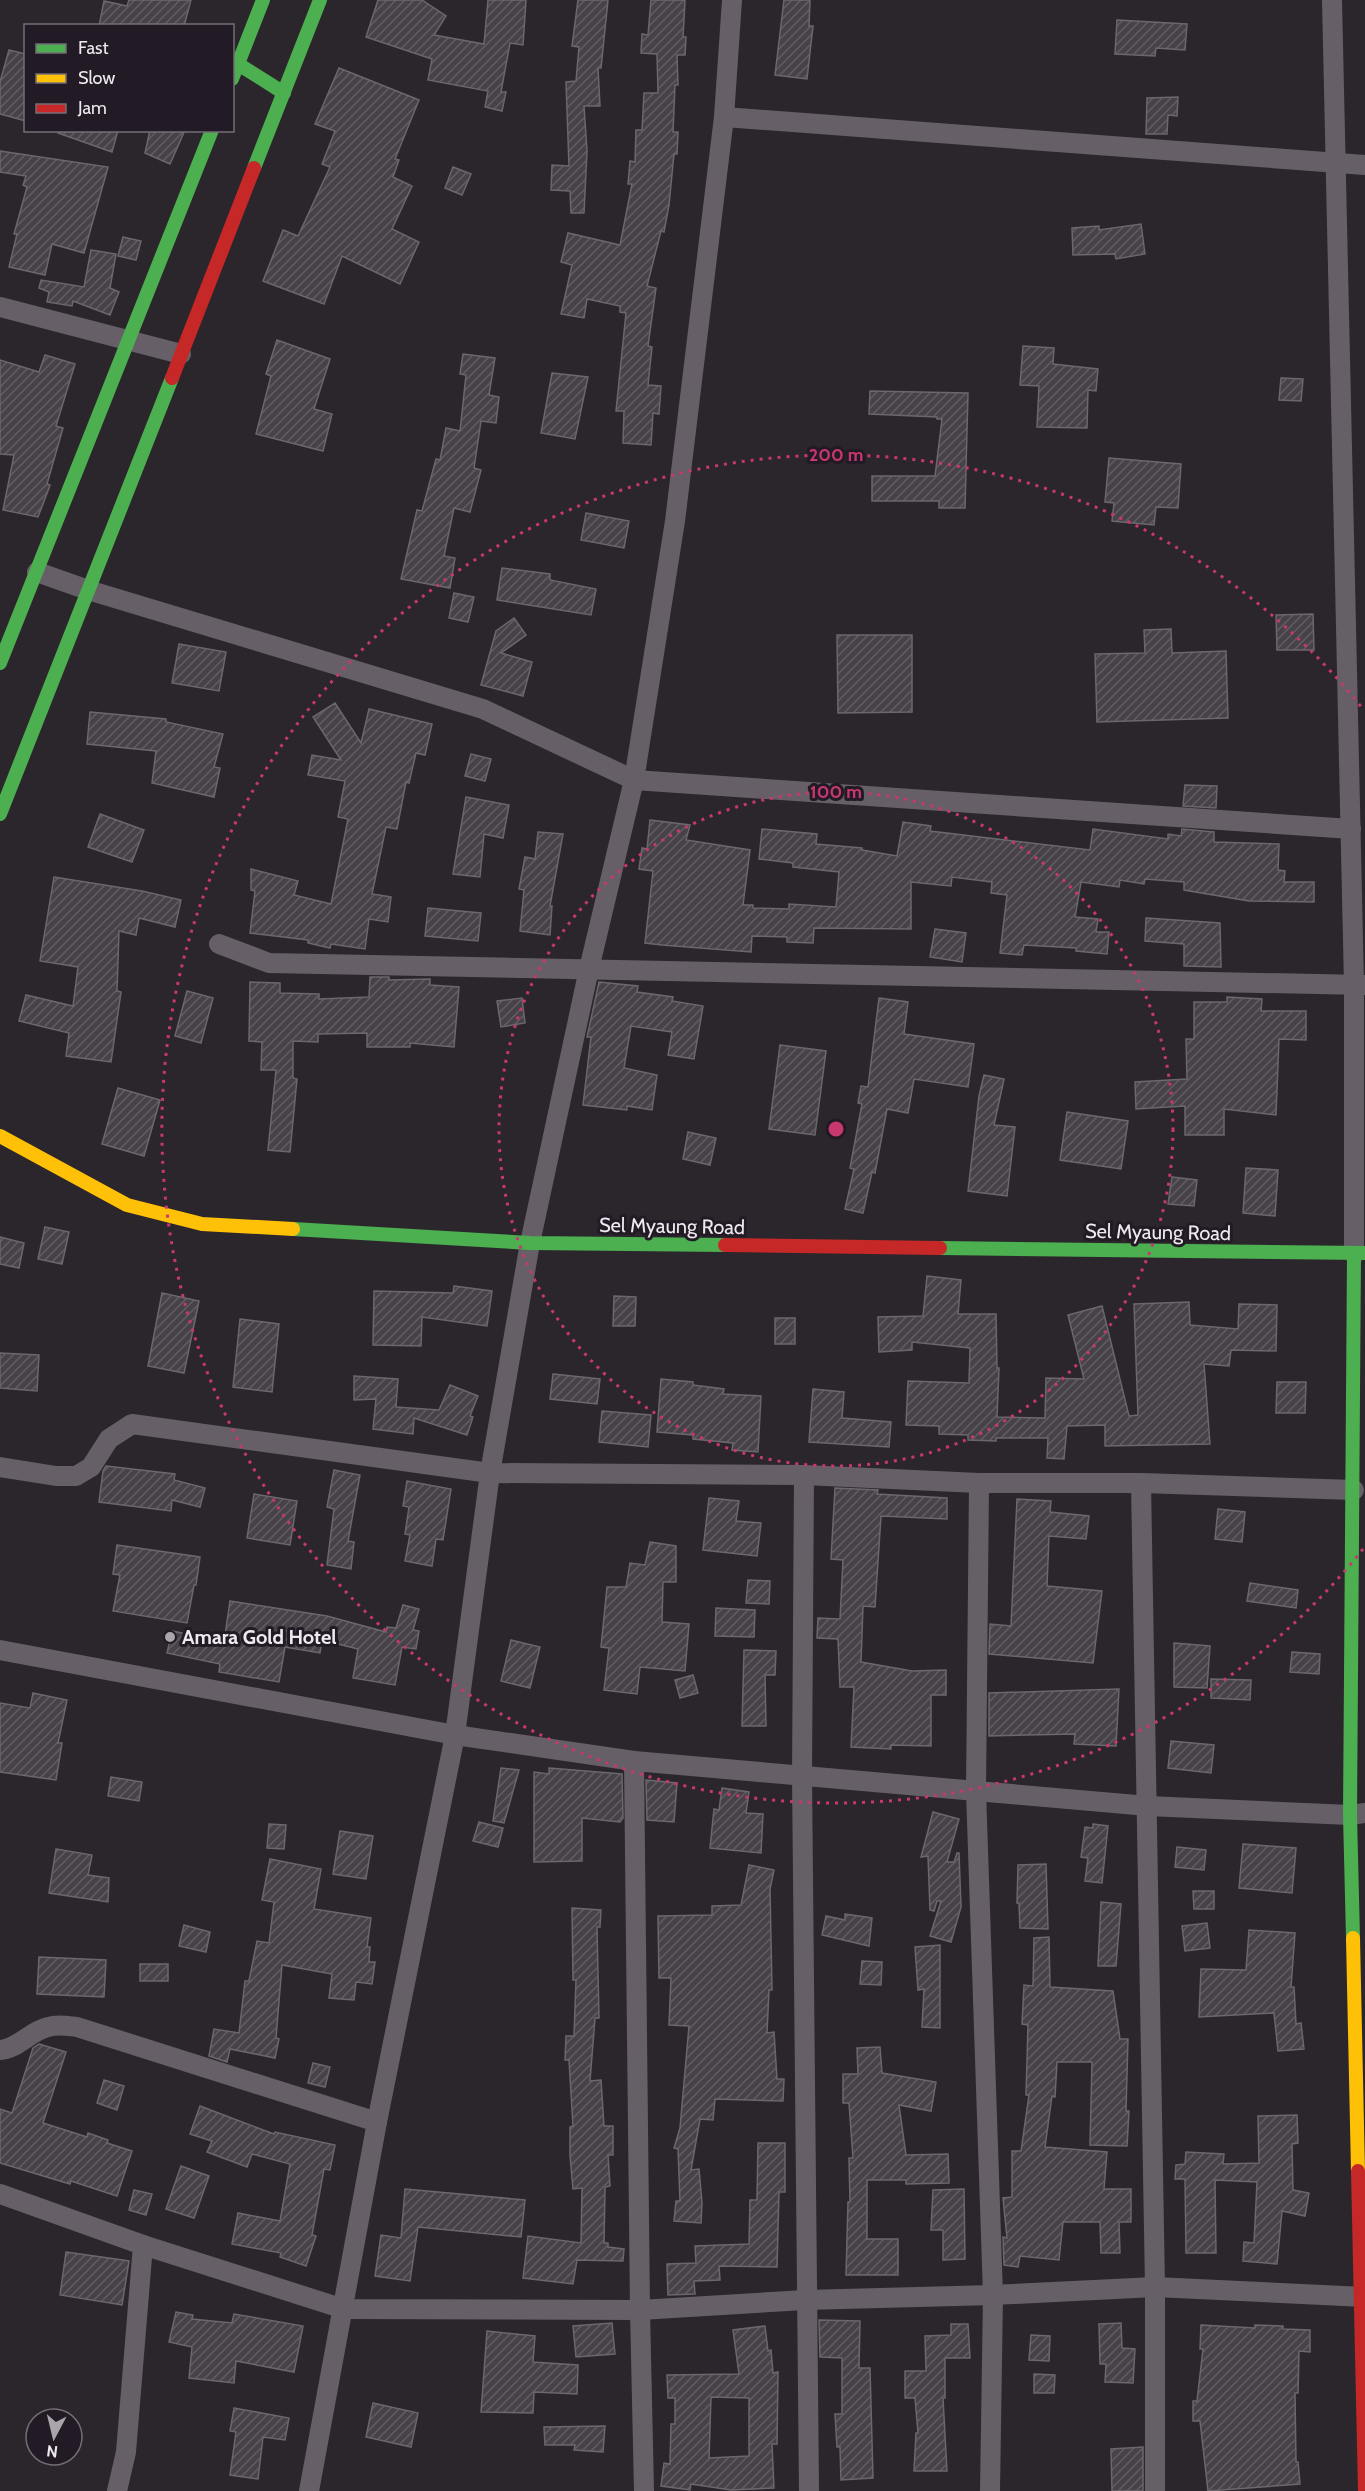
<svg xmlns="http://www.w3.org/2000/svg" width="1365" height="2491" viewBox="0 0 1365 2491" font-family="Cabin,sans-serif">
	<defs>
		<pattern id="building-hatch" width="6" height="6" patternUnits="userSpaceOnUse" patternTransform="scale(1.5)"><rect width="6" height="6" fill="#464247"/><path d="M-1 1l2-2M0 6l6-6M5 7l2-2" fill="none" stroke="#615d62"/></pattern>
	</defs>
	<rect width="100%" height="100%" fill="#2b262c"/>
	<!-- building -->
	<g fill="url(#building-hatch)" stroke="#6b676c" stroke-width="1.5" fill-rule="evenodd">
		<path d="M129 0H191L184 26H99L104 1 127 6Z"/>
		<path d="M378 0H422L446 16 434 35 484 44 488 0H526L523 45 510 43 501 92H506L502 111 485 107 488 91 428 80 432 59 366 37Z"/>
		<path d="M578 0H608L601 68H598L600 106H584L587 151 584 213H571L570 191 551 190 552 165 569 166 566 82 576 81 579 47 572 46Z"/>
		<path d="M651 0H685L683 37H686L685 55H677L678 85H675L673 132H678L677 154H674L669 205 664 232 661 231 647 286 656 288 648 346 652 347 648 385 661 386 659 414 653 413 651 445 623 443 624 411H616L626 313 620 312V306L587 299 584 318 561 314 572 265 561 262 568 233 620 245 632 184H628L630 161 635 162 636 130H642L644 93H658L657 54 641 53 642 34 648 35Z"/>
		<path d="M784 0H810L809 26H813L807 79 775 75Z"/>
		<path d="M1117 20 1187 24 1185 50 1156 48 1155 56 1115 54Z"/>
		<path d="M9 50 26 54V121L0 114V82Z"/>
		<path d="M339 68 419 100 395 159 399 160 393 177 412 186 392 229 419 242 400 284 342 256 324 304 263 281 283 230 298 236 330 167 322 164 335 131 315 124Z"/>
		<path d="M1178 97 1177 116 1168 115 1167 134H1146L1147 98Z"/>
		<path d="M59 130H118L112 152 58 133Z"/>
		<path d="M150 130H185L170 164 145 153Z"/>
		<path d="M0 151 108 167 84 253 52 244 45 275 9 267 17 234H14L27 187 23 185 26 176 0 172Z"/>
		<path d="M453 167 471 174 462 195 445 188Z"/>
		<path d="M1141 224 1145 254 1116 259 1115 254 1073 255 1072 228 1099 226V230Z"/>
		<path d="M123 237 141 241 136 260 118 256Z"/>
		<path d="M91 250 116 254 110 288 119 292 110 315 73 301 72 306 47 302 49 292 39 288 41 280 84 287Z"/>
		<path d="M277 340 330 359 314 409 332 414 323 451 256 434 271 376 266 374Z"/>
		<path d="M1023 346 1054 348 1053 364 1098 369 1096 391 1088 390 1087 428 1037 427 1039 386 1020 385Z"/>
		<path d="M463 354 495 358 489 395 499 397 496 423 481 421 474 468 481 470 470 512 454 508 444 556 455 558 450 588 401 579 417 510 422 511 436 459 440 460 446 428 460 431 466 375 460 374Z"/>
		<path d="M45 355 75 364 56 426 63 428 47 484 50 485 49 488 38 517 3 510 14 455 0 454V360L39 372Z"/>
		<path d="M552 373 588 377 575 439 541 433Z"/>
		<path d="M1281 378 1303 379 1301 401 1279 400Z"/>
		<path d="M870 391 968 393 965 508H939V501H872V476H935L942 419H937V417L869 414Z"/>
		<path d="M1109 458 1181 464 1178 508 1156 507 1154 525 1112 521 1114 503 1105 502Z"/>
		<path d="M586 513 629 521 624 548 581 540Z"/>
		<path d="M502 568 550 574V580L596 589 591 615 497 600Z"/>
		<path d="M454 593 474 597 468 622 449 618Z"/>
		<path d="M1313 614 1314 650H1277L1276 615Z"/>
		<path d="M514 618 526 635 501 653 532 662 523 696 481 685 496 631Z"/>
		<path d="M1171 629 1172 653 1226 651 1228 718 1097 722 1095 654 1145 653 1144 630Z"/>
		<path d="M837 635H912V712L838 713Z"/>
		<path d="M179 644 226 652 219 691 172 683Z"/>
		<path d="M335 703 361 743 369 709 432 724 425 755 416 753 409 783 406 782 397 829 386 827 372 894 391 897 388 922 369 919 365 949 331 944 330 948 308 943V940L250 933 255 891 251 890V869L298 881 294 895 331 904 348 819 338 817 345 781 308 775 312 755 341 760 313 717Z"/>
		<path d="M90 712 166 719V722L223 734 214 767 220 768 214 797 152 783 156 751 87 744Z"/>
		<path d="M471 754 491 759 485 781 465 776Z"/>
		<path d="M1185 785 1217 786 1216 808 1183 806Z"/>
		<path d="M466 797 509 805 503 838 484 834 480 877 453 874Z"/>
		<path d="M100 814 144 830 132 862 88 847Z"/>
		<path d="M650 820 690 825 686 840 750 850 743 905H753V908L789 909V904L836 907 839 872 793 867V863L759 859 762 829 817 834 816 844 862 848V850L897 856 903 822 931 826 930 831 1090 850 1093 829 1168 839V834L1181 836 1182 829 1214 832V842L1279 844 1278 870 1285 871 1284 882H1314V902L1249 901 1184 890V882L1145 879 1144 884 1120 880 1119 887 1081 882 1075 917 1098 919 1096 932H1109L1107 954 1076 951V948L1024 945 1022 955 1000 953 1007 895 991 893 992 882 952 877 951 886 911 882V929L814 928 813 943 787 942V937L752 936 751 952 662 945 645 943 653 871 639 869 642 848 647 849Z"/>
		<path d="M538 832 563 834 550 906H552L550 935 520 931 524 890 519 889 525 857 535 859Z"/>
		<path d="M54 877 142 891 181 900 175 927 139 918 136 935 119 931 117 991 121 992 111 1062 66 1056 69 1033 19 1021 26 995 73 1006 78 967 40 961Z"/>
		<path d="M428 908 481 913 478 941 425 936Z"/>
		<path d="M1146 918 1220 923 1221 967 1184 966V944L1145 941Z"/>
		<path d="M935 929 966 933 962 962 930 957Z"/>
		<path d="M370 977H389V980L430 979V985L459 987 454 1047 410 1043V1047H367V1033L318 1034V1042L293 1041V1078L297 1079 290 1152 268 1150 276 1070H261L262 1042 249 1041 250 982 280 983V993L319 994V999L369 997Z"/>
		<path d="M599 982 638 986 637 992 673 997 672 1001 703 1006 694 1059 668 1055 672 1032 631 1026 624 1068 657 1075 652 1110 627 1106V1110L583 1105 591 1037H587Z"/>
		<path d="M187 991 213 998 201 1043 175 1036Z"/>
		<path d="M1227 997 1262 999 1261 1011H1306V1040L1279 1039 1276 1115 1224 1109V1135H1185V1106L1136 1109 1135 1082 1187 1079 1186 1039H1194V1002H1227Z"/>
		<path d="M522 998 525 1023 501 1027 497 1001Z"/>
		<path d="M879 998 908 1002 904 1034 974 1044 968 1087 914 1079 908 1113 887 1109 875 1173 872 1172 863 1213 845 1209 854 1169 850 1168 862 1104 858 1103 861 1086 868 1087Z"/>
		<path d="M780 1045 826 1051 815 1135 769 1129Z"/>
		<path d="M984 1075 1004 1079 994 1125 1015 1127 1007 1196 968 1191 979 1096Z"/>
		<path d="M118 1088 160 1100 144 1156 102 1144Z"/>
		<path d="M1067 1112 1128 1121 1121 1169 1060 1160Z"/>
		<path d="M688 1132 716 1138 710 1165 683 1159Z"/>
		<path d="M1246 1168 1278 1170 1275 1216 1243 1213Z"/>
		<path d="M1172 1177 1197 1180 1194 1206 1168 1204Z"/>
		<path d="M45 1227 69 1232 62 1264 38 1259Z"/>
		<path d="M0 1237 24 1243 19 1268 0 1264Z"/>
		<path d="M927 1276 961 1280 958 1314H996L997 1368H999L997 1417 1045 1418 1046 1378 1084 1379 1068 1315 1102 1306 1129 1416 1138 1415 1134 1304 1189 1302 1190 1325 1238 1329 1239 1304 1277 1305 1276 1351 1231 1350 1229 1366 1204 1364 1210 1444 1105 1446V1425L1067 1426 1064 1459 1047 1458 1048 1438H996V1441L968 1440V1435L939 1434V1426L906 1425 908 1381 969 1383 970 1348 912 1342V1350L879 1352 878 1317 923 1316Z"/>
		<path d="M454 1286 492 1291 487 1326 422 1317 421 1346 373 1345 374 1291 453 1293Z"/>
		<path d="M162 1293 199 1301 184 1373 148 1366Z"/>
		<path d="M614 1296 636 1297 635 1326H613Z"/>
		<rect x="775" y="1318" width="20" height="26"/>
		<path d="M240 1319 279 1324 272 1392 233 1387Z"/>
		<path d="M0 1353 39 1355 37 1391 0 1388Z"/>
		<path d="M553 1374 600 1379 597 1404 550 1399Z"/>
		<path d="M354 1376 398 1379 396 1407 439 1410 450 1385 478 1396 470 1416 473 1417 467 1435 414 1418 413 1434 373 1429 376 1399 354 1400Z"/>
		<path d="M661 1379 693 1382V1385L724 1389 723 1394 761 1396 758 1452 732 1450 733 1443 693 1439V1435L657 1432Z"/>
		<path d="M1277 1382H1306L1305 1413H1276Z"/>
		<path d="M813 1389 844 1392 842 1418 891 1422 889 1447 809 1442Z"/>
		<path d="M602 1411 651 1415 648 1447 599 1442Z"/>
		<path d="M106 1466 175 1474 174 1480 205 1488 200 1507 172 1500 171 1511 99 1502 103 1471Z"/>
		<path d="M334 1470 360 1475 348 1541 354 1542 351 1569 327 1565 334 1509 327 1507Z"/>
		<path d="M407 1481 451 1489 443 1540 436 1539 432 1566 405 1561 410 1535 405 1534 409 1507 403 1506Z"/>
		<path d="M835 1488 878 1490 877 1494 947 1498V1519L881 1516 875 1607 863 1606 861 1662 912 1671 946 1670V1695H931V1746L891 1745V1749L851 1747 854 1687H840L838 1639 817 1638 818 1618 840 1619 843 1560 831 1559Z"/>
		<path d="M254 1494 297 1501 290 1545 247 1538Z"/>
		<path d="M709 1498 739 1501 736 1521 761 1523 757 1556 703 1550Z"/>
		<path d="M1017 1499 1051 1501 1050 1512 1089 1516 1086 1539 1049 1536 1047 1586 1102 1591 1093 1663 989 1654 990 1624 1011 1626Z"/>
		<path d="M1218 1509 1245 1512 1242 1542 1215 1539Z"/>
		<path d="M650 1542 676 1546V1582H663L662 1622 689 1624 685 1671 640 1667 637 1694 604 1690 609 1648 601 1647 607 1587H626L630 1563 645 1565Z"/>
		<path d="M117 1545 200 1557 196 1585H194L187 1623 113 1611 120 1575 113 1574Z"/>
		<path d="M748 1580 770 1581 769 1604 746 1603Z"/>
		<path d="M1250 1583 1298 1590 1296 1608 1247 1601Z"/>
		<path d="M230 1601 327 1616 386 1632 387 1627 396 1628 403 1605 419 1609 413 1630 419 1631 416 1649 402 1647 395 1685 353 1678 358 1649 322 1640 320 1653 285 1647 279 1682 219 1672 220 1664 167 1653 172 1631 224 1642Z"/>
		<path d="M716 1608 755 1610 754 1637 715 1636Z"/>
		<path d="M511 1640 540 1647 530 1688 501 1681Z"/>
		<path d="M1174 1643 1210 1646 1207 1688 1174 1687Z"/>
		<path d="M744 1650 776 1651 775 1675H765L766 1726H742Z"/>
		<path d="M1292 1652 1320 1654 1319 1674 1290 1672Z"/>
		<path d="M693 1675 698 1693 680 1698 675 1680Z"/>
		<path d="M1211 1679 1251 1680 1250 1700 1211 1698Z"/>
		<path d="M1119 1689 1116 1746 1074 1744 1075 1734 989 1736V1693Z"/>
		<path d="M33 1693 67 1700 58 1743H62L56 1780 0 1772V1703L30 1708Z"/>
		<path d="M1171 1741 1214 1745 1211 1773 1168 1768Z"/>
		<path d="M501 1768 519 1770 504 1823 493 1821Z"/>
		<path d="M549 1768 622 1774 623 1818 620 1822 582 1818V1861L534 1862V1772L549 1774Z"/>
		<path d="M111 1777 142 1782 139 1801 108 1796Z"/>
		<path d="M646 1780 677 1783 674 1822 647 1820Z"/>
		<path d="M722 1788 749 1792 746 1813 763 1814 761 1853 710 1848 714 1809 719 1810Z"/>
		<path d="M933 1812 959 1819 947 1862H954L957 1853H959L961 1907 951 1942 930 1936 941 1901H937L934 1911 930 1910 928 1856 921 1857Z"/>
		<path d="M479 1822 503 1828 498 1847 473 1841Z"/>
		<path d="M269 1824 286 1825 284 1849 267 1848Z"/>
		<path d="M1093 1824 1108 1826 1102 1883 1085 1881 1088 1858 1081 1857 1085 1827 1093 1828Z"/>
		<path d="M340 1831 373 1836 366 1879 333 1874Z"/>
		<path d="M1243 1844 1296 1848 1292 1893 1239 1888Z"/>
		<path d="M1177 1847 1206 1850 1204 1870 1175 1867Z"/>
		<path d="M56 1849 92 1855 88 1875 109 1878 108 1902 49 1893Z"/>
		<path d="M270 1859 321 1869 314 1909 371 1918 367 1947H370L369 1962H375L372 1984 356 1982 354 2000 329 1998 332 1974 282 1965 276 2038 279 2039 275 2058 230 2049 227 2062 209 2056 214 2029 239 2033 245 1981H249L257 1941 269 1943 274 1902 262 1900Z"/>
		<path d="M1046 1864 1048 1929 1020 1928 1019 1903H1017L1018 1865Z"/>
		<path d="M749 1865 774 1870 770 1889 772 1990H769L767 2033 774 2032 777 2079H784L783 2101 715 2099 713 2120 700 2119 691 2170 699 2169 702 2203 701 2223 674 2221 676 2201H680L678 2149 674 2148 680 2128 689 2026 669 2025 671 1978H659L658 1916 712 1915V1906L741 1905Z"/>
		<path d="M1193 1891H1214V1909H1194Z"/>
		<path d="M1101 1902 1121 1904 1116 1966H1098Z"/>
		<path d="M572 1908 601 1910 600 1927H597L599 2018H595L590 2081 601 2080 604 2126H613V2155H608L610 2186 605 2187 604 2243H608V2247L624 2249 623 2261 577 2260 573 2284 523 2278 528 2236 581 2243 582 2188 573 2189 570 2155V2127L573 2126 569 2060H565L566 2036H574L576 1980H573Z"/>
		<path d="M845 1914 872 1918 869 1946 822 1935 826 1916 845 1920Z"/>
		<path d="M1207 1923 1210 1948 1185 1951 1182 1926Z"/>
		<path d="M184 1925 210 1932 206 1952 179 1946Z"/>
		<path d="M1249 1930 1295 1933 1291 1987H1294L1296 2024 1301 2023 1304 2049 1278 2051 1274 2013 1199 2017 1201 1969 1246 1970Z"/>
		<path d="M1049 1937 1050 1987 1113 1991 1120 2039H1128L1126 2111H1129L1127 2146 1090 2145 1092 2062H1057L1055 2097 1052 2096 1045 2147 1107 2152 1104 2189H1131V2222H1119L1120 2253H1101L1100 2222H1063L1059 2260 1020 2256 1018 2267 1004 2265 1003 2237 1007 2238 1003 2198 1012 2197V2151H1021L1029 2095H1026L1028 2025 1022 2024 1024 1985 1033 1986 1034 1938Z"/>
		<path d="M940 1945V2028L922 2027 924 1989 918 1990 915 1947Z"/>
		<path d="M39 1957 106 1960 104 1997 37 1994Z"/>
		<path d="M862 1961 882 1962 881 1985 860 1984Z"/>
		<rect x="140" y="1964" width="28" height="17"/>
		<path d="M39 2044 66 2052 43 2123 87 2137 88 2133 108 2140 107 2143 132 2151 117 2196 71 2181 70 2184 0 2163V2109L12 2113 33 2048Z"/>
		<path d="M880 2047 882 2073 936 2082 931 2111 899 2105 906 2155 948 2154 949 2183 906 2184V2180H867V2239H898V2275H846L848 2202H850L849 2158H853L849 2103H843V2074H858L857 2048Z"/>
		<path d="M313 2063 330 2067 325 2087 308 2083Z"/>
		<path d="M104 2080 124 2086 117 2110 97 2103Z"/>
		<path d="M200 2106 274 2134 275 2132 335 2145 330 2170 324 2169 312 2235 316 2236 306 2266 280 2257 281 2253 232 2244 238 2213 280 2221 290 2164 252 2154 247 2167 207 2152 212 2141 190 2134Z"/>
		<path d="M1297 2115 1298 2143 1292 2144 1293 2190 1309 2193 1305 2216 1282 2211 1277 2264 1243 2261 1244 2242 1254 2243 1257 2182 1215 2180 1216 2253H1186L1185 2179H1175L1176 2165 1185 2164 1186 2152 1224 2154 1223 2164 1259 2163 1258 2116Z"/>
		<path d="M758 2143H785V2192H779L777 2267 719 2266 720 2280 694 2281 695 2294 668 2295 667 2264 696 2263 695 2246 749 2244 750 2200H757Z"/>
		<path d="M181 2166 209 2176 194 2218 166 2209Z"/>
		<path d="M405 2189 525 2200 521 2237 418 2227 410 2281 375 2276 381 2235 401 2238Z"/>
		<path d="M964 2189 965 2259 943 2260V2230H931L933 2190Z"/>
		<path d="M134 2190 152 2194 146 2215 129 2210Z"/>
		<path d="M66 2252 129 2261 122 2305 60 2295Z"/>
		<path d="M176 2312 193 2315 192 2319 232 2323 234 2314 303 2326 294 2372 236 2361 234 2383 189 2378 192 2347 169 2342Z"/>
		<path d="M819 2320 860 2321 859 2368H870L873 2478 841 2480 840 2447H837L835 2414H842V2358L820 2357Z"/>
		<path d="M612 2323 615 2354 576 2357 573 2326Z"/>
		<path d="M1121 2323 1122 2348 1135 2349 1133 2383 1105 2382 1106 2364H1100L1099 2324Z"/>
		<path d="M951 2324H968L970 2358H945V2398H943L947 2471H914L916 2433H918L915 2398H905V2371H926L925 2336 951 2335Z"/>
		<path d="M1201 2325 1255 2328V2325L1283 2326V2329L1310 2330V2352L1299 2351 1298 2393H1295L1296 2462H1298L1300 2484 1208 2491 1200 2421H1193V2401H1197L1203 2349H1200Z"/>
		<path d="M765 2326 768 2351 771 2350 773 2373 778 2372 777 2444H772L774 2488 731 2490 691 2484 690 2490 661 2486 664 2463 670 2464 671 2424H675V2398H668L667 2375 739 2374 733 2330ZM711 2397 749 2398V2456L709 2458Z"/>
		<path d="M487 2331 535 2336 533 2362 578 2365 577 2394 534 2392 533 2413 481 2412Z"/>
		<path d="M1031 2335 1050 2336 1049 2361 1029 2360Z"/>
		<path d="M1034 2374 1055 2375 1054 2393H1034Z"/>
		<path d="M373 2403 418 2413 411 2447 366 2437Z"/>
		<path d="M234 2408 289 2418 285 2440 263 2437 258 2479 230 2475 236 2432 230 2431Z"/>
		<path d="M605 2426 603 2452 574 2450 575 2445H545L544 2427Z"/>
		<path d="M1143 2447V2491H1112L1111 2449Z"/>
	</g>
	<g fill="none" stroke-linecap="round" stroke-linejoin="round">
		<!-- street -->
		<g stroke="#665f68" stroke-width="20">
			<path d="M1332 0 1354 985V1254"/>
			<path d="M724 117 1365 165"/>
			<path d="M0 307 181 354"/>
			<path d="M37 572 88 590 483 709 634 780 1351 829"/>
			<path d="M219 944 269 963 1365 985"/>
			<path d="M0 1467 56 1476H76L91 1467 109 1439 132 1424 490 1473 804 1475 979 1483H1141L1354 1490"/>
			<path d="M804 1475 802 1776 809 2491"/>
			<path d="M979 1483 976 1791 993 2295 990 2491"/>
			<path d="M1141 1483 1155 2287V2491"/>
			<path d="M0 1650 455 1735 634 1761 1148 1806 1350 1815 1365 1813"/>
			<path d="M634 1761 640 2310 644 2491"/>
			<path d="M0 2050C18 2049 30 2031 48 2027 58 2024 67 2026 77 2027L377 2122"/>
			<path d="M0 2194 143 2245 344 2309 640 2310 805 2300 993 2295 1155 2287 1365 2297"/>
			<path d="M117 2491 126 2452 143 2245"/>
			<path d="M309 2491 377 2122 455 1735 490 1473 530 1243 589 969 634 780 675 521 724 117 732 0"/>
		</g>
		<!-- fast -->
		<g stroke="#4caf50" stroke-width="14">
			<path d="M238 64 284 93"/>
			<path d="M232 79 263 0"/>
			<path d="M254 168 320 0"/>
			<path d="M0 663 212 130"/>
			<path d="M0 814 172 378"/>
			<path d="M293 1229 530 1243 725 1245"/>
			<path d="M940 1248 1365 1253"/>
			<path d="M1353 1938 1350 1815 1354 1254"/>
		</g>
		<!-- slow -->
		<g stroke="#ffc107" stroke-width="14">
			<path d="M0 1136 127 1205 202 1224 293 1229"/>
			<path d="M1353 1938 1358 2171"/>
		</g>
		<!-- jam -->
		<g stroke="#c62828" stroke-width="14">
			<path d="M172 378 254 168"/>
			<path d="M725 1245 940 1248"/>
			<path d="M1358 2171 1365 2491"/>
		</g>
	</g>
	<!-- distance rings -->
	<g fill="none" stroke="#c93771" stroke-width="3" stroke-dasharray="3 6">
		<circle cx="836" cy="1129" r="337"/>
		<path d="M1363 1549A674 674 0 1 1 1363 709"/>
	</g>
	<!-- markers -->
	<circle fill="#aaa5ab" stroke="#221a24" stroke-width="2" cx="170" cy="1637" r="6"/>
	<g text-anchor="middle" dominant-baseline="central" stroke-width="6" stroke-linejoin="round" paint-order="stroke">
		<!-- street labels -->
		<g font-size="20" fill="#eee9f0" stroke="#221a24">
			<text transform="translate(672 1226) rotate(1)">Sel Myaung Road</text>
			<text transform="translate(1158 1232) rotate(1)">Sel Myaung Road</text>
		</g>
		<!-- poi labels -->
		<g font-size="20" font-weight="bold" fill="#eee9f0" stroke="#221a24" text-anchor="start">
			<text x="182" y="1637">Amara Gold Hotel</text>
		</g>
	</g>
	<circle cx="836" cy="1129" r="9" fill="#c93771" stroke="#221a24" stroke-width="3"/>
	<g font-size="18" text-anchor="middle" font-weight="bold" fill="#c93771" stroke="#221a24" stroke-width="6" stroke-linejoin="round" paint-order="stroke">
		<text x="836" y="461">200 m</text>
		<text x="836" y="798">100 m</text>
	</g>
	<!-- legend -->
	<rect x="24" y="24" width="210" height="108" fill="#221a24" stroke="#746d76" stroke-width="1.5"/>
	<rect x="36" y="44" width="30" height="9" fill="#4caf50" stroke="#746d76" stroke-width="1.5"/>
	<text x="78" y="54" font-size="18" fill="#eee9f0">Fast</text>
	<rect x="36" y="74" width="30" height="9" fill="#ffc107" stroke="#746d76" stroke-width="1.5"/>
	<text x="78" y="84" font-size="18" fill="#eee9f0">Slow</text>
	<rect x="36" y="104" width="30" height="9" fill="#c62828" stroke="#746d76" stroke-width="1.5"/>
	<text x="78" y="114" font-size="18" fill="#eee9f0">Jam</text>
	<!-- north arrow -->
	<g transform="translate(54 2437) rotate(187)"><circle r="28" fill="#221a24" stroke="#746d76" stroke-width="1.5"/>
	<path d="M0-4.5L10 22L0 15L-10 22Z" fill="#aaa5ab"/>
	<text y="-9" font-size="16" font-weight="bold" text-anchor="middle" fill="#eee9f0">N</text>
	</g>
</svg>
